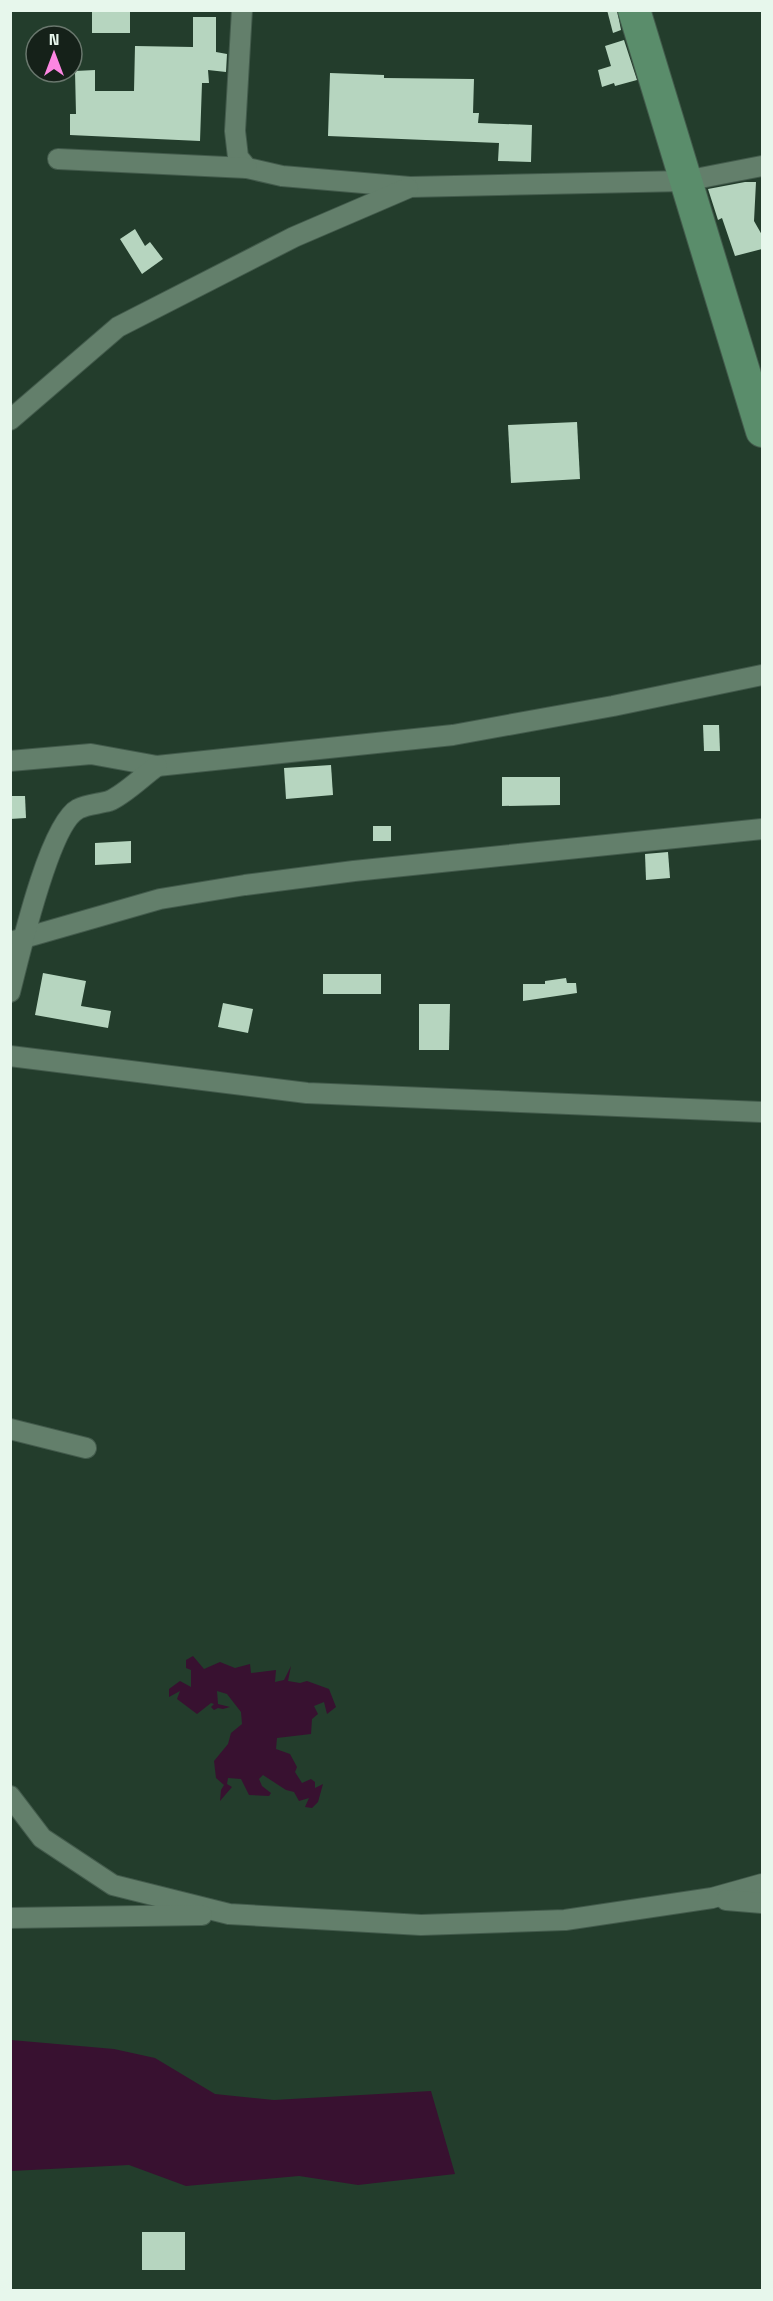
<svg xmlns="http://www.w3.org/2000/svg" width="773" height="2301" viewBox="0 0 773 2301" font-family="'Space Grotesk',sans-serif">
	<rect width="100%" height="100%" fill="#233d2c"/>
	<!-- water -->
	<g fill="#381130">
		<path d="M193 1656 204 1669 220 1662 235 1668 250 1664 251 1673 276 1670 275 1682 284 1680 291 1666 288 1681 300 1683 307 1681 329 1689 336 1707 327 1714 324 1702 314 1706 318 1714 312 1719 311 1734 277 1738 276 1749 290 1754 297 1767 295 1772 302 1783 311 1779 315 1782V1788L323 1784 318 1802 312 1808 305 1807 309 1798 299 1801 294 1792 286 1790 263 1775 259 1779 262 1786 271 1793 269 1796 249 1795 241 1779 228 1778 227 1784 232 1787 220 1801 221 1790 224 1785 216 1778 214 1761 228 1744 231 1733 242 1724 241 1712 227 1694 217 1691 218 1704 230 1707 223 1709 218 1708 214 1710 211 1707 214 1704 211 1703 197 1714 177 1699 180 1691 169 1697V1689L180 1681 191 1687V1670L186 1668V1660Z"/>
		<path d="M11 2040 114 2049 155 2058 215 2094 274 2100 431 2091 455 2174 358 2185 299 2176 186 2186 129 2165 11 2171Z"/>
	</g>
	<!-- building -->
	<g fill="#b6d5bf">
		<rect x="92" y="10" width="38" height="23"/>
		<path d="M607 10H617L621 30 613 33Z"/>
		<path d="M193 17H216V52L227 54 226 72 208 70 209 83H202L200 141 70 135V114H76L75 71 95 70V91H134L135 46 193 47Z"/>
		<path d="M624 40 637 80 615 86 614 83 602 87 598 70 611 66 605 46Z"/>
		<path d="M330 73 384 75V78L474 79 473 113H479L478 123 532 125 531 162 498 161 499 143 328 136Z"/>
		<path d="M745 182H756L754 221 762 235V249L735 256 722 218 718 220 708 189Z"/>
		<path d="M135 229 145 246 150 242 163 259 142 274 120 239Z"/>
		<path d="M577 422 580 479 511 483 508 425Z"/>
		<path d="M703 725H719L720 751H704Z"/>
		<path d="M331 765 333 795 286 799 284 768Z"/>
		<path d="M502 777H560V805L502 806Z"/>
		<path d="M10 796H25L26 818 10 819Z"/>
		<rect x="373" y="826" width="18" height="15"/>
		<path d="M131 841V863L95 865V843Z"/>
		<path d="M668 852 670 878 646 880 645 854Z"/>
		<path d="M43 973 86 981 81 1006 111 1011 108 1028 35 1015Z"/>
		<rect x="323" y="974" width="58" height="20"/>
		<path d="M566 978 567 983H576L577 993 523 1001V984H545V981Z"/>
		<path d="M223 1003 253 1009 248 1033 218 1027Z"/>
		<path d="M419 1004H450L449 1050H419Z"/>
		<rect x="142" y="2232" width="43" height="38"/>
	</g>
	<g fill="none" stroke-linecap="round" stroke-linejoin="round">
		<defs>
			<g id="minor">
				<path d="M242 10 235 131 238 157 247 168 282 176 410 187 685 181 762 166"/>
				<path d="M58 159 247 168"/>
				<path d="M10 420 118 327 294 237 408 188"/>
				<path d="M10 761 91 754 157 766 453 735 613 706 762 675"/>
				<path d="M10 942 160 899 245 885 354 871 762 829"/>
				<path d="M10 992C19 957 49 824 78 809 87 804 99 804 109 801 124 795 143 776 157 766"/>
				<path d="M10 1056 307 1093 762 1112"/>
				<path d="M10 1429 86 1448"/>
				<path d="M10 1796 42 1838 113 1885 229 1914 421 1925 565 1920 712 1898 762 1884"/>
				<path d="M726 1900 762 1903"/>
				<path d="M10 1918 202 1915"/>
			</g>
			<path id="primary" d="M634 10 762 431"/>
		</defs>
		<!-- minor casing -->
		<use href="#minor" stroke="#435b4c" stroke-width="22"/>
		<!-- primary casing -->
		<use href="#primary" stroke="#435b4c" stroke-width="34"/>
		<!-- minor -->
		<use href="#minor" stroke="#637f6b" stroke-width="20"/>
		<!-- primary -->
		<use href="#primary" stroke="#5a8d6b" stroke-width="32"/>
	</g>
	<!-- border -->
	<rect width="773" height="2301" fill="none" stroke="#e7f7ec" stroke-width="24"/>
	<!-- north arrow -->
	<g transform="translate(54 54)"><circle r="28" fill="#152119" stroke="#69776d" stroke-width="1.5"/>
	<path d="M0-4.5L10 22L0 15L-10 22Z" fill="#fd86e2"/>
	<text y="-9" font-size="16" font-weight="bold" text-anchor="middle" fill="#e7f7ec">N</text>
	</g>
</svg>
